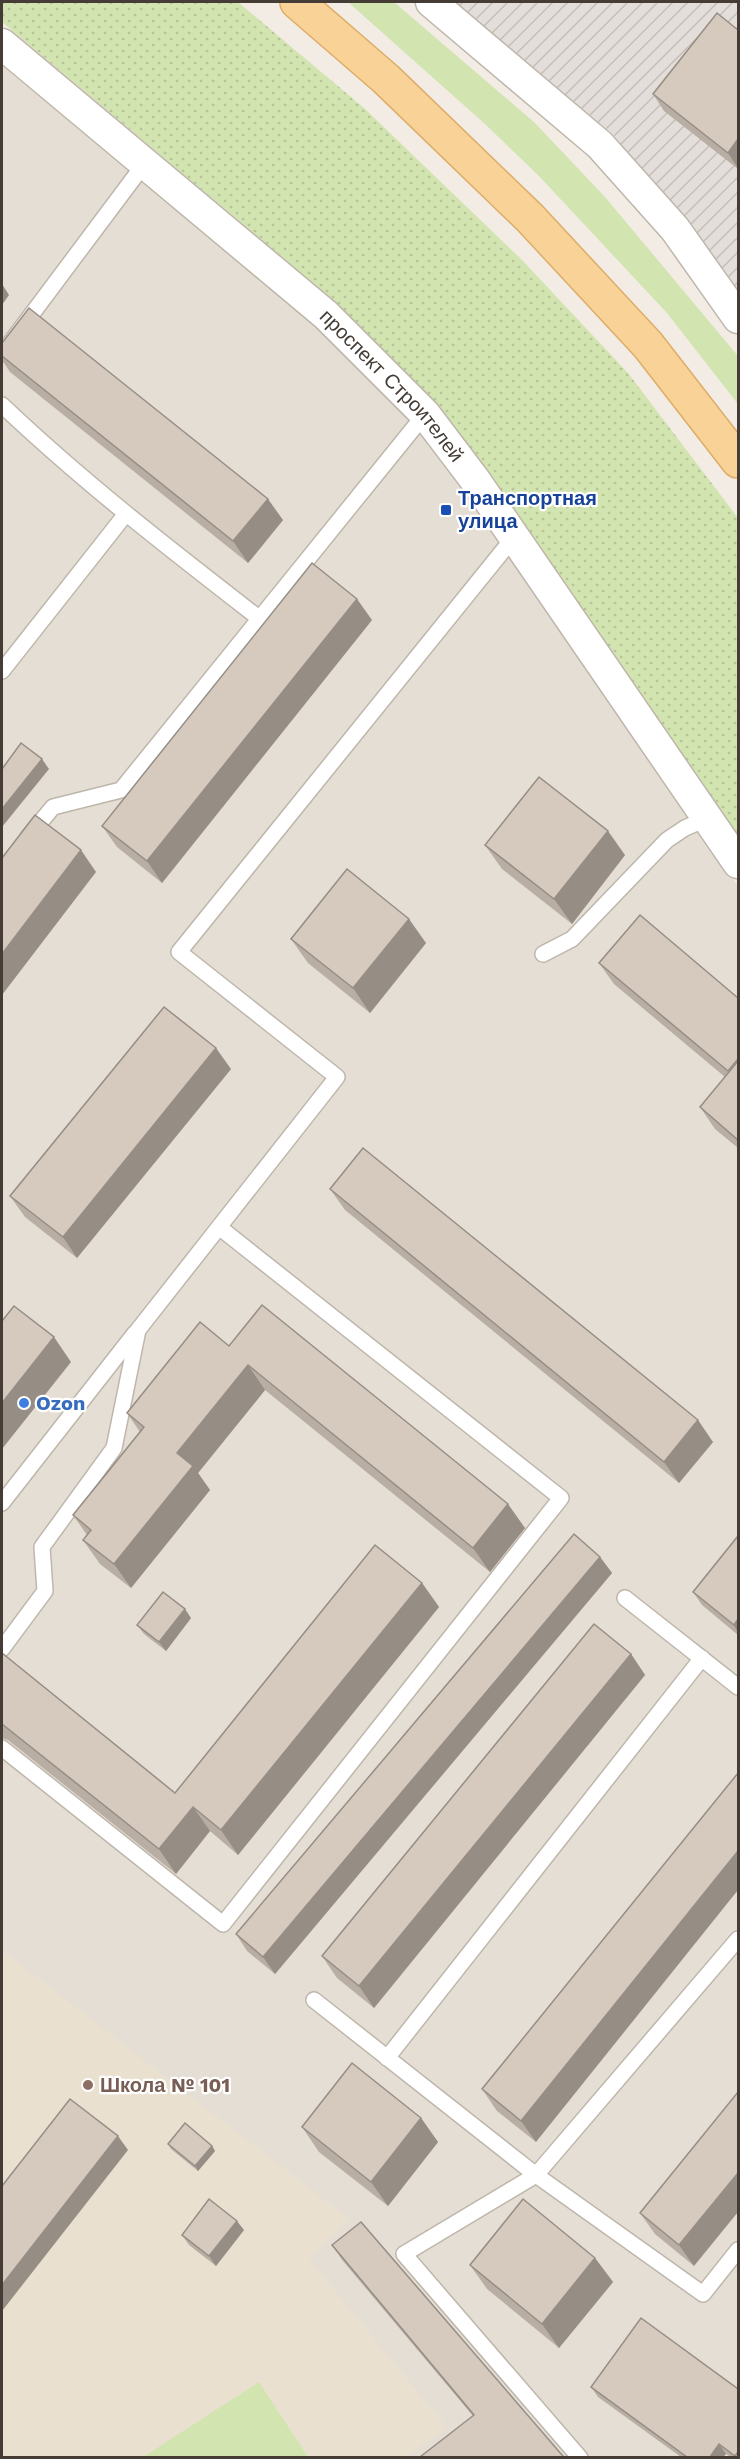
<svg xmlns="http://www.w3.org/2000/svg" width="740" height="2459" viewBox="0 0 740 2459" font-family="'Work Sans',sans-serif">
	<defs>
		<pattern id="industrial-furrows" width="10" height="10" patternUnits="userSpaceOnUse" patternTransform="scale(1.5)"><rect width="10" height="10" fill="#e4deda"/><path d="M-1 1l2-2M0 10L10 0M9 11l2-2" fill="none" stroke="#c5bfbc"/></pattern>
		<pattern id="park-dots" width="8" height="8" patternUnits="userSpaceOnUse" patternTransform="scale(1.5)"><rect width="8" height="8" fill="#d2e4b0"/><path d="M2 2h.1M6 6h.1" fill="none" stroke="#b6c498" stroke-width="1.8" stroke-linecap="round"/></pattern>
	</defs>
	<rect width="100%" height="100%" fill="#f2ece5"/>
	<!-- residential -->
	<path fill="#e5ded4" d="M2 62 319 326 409 420 483 519 738 886V2457H2Z"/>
	<!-- industrial -->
	<path fill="url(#industrial-furrows)" d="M448 2H738V296L698 240 613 134Z"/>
	<!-- education -->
	<path fill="#eae0d0" d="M2 1950 349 2219 309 2259 448 2429 404 2457H2Z"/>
	<!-- green -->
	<g fill="#d2e4b0">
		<path d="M348 2H394L535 123 605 197 738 356V404L667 313 539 176 485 124Z"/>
		<path d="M259 2382 308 2457H143Z"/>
	</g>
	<!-- park -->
	<path fill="url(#park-dots)" d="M2 2H238L364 108 522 260 628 373 738 518V839L433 401 337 303 2 22Z"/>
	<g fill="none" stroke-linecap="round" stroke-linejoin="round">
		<defs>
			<g id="service">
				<path d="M2 354 145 163"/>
				<path d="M2 405C83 482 171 550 260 619"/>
				<path d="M2 671 125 515"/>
				<path d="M29 836 53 807 121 790 425 414"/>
				<path d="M543 954 572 939 667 840 685 828 708 818"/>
				<path d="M2 1503 135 1333"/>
				<path d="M625 1598 738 1687"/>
				<path d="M2 1649 45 1591 42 1547 114 1448 138 1330 219 1227"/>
				<path d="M2 1748 223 1924 561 1498 219 1227 337 1077 179 952 514 537"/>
				<path d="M314 2000 536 2175 703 2294 738 2250"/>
				<path d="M387 2058 702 1658"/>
				<path d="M580 2458 404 2254 536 2175 738 1939"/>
			</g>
			<g id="minor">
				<path d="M431 2 600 145 675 229 738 318"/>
				<path id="s1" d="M2 44 326 315 425 414 475 480 738 863"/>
			</g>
			<path id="primary" d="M297 2 386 79 530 218 648 345 738 461"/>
		</defs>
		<!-- service casing -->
		<use href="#service" stroke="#bfb6ab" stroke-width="18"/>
		<!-- minor casing -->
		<use href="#minor" stroke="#bfb6ab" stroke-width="33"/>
		<!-- primary casing -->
		<use href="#primary" stroke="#ddad68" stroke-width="36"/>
		<!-- service -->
		<use href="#service" stroke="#fff" stroke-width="15"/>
		<!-- minor -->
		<use href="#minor" stroke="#fff" stroke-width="30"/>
		<!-- primary -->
		<use href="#primary" stroke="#f9d297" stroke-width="33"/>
	</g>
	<!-- wall -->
	<g fill="#b8aea3">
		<path d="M738 30V169L664 111 653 94Z"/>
		<path d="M2 343 283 520 248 563 10 372 2 360Z"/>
		<path d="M372 620 162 883 117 847 102 826Z"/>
		<path d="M485 845 625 855 572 924 502 869Z"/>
		<path d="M291 939 426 943 370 1013 308 963Z"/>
		<path d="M599 963 738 998V1148L715 1129 700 1107 725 1077 614 984Z"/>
		<path d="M231 1069 77 1258 25 1217 10 1196Z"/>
		<path d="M330 1189 713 1442 679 1483 345 1210Z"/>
		<path d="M229 1346 525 1528 490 1572 265 1390 198 1473 210 1490 131 1588 100 1564 83 1540 87 1535 73 1515 140 1432 127 1413Z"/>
		<path d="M738 1536V1635L702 1605 693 1592Z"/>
		<path d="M600 1557 612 1573 275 1974 247 1951 236 1934Z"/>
		<path d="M422 1583 439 1607 238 1855 210 1831 176 1874 8 1740 2 1738V1653L175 1793Z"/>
		<path d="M191 1618 166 1651 144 1634 137 1625Z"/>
		<path d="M631 1654 645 1675 374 2008 337 1978 322 1956Z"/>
		<path d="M738 1773 536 2142 497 2111 482 2089Z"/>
		<path d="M738 2092 694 2266 655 2234 640 2213Z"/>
		<path d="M421 2118 438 2142 388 2206 319 2152 302 2127Z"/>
		<path d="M168 2144 212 2146 215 2151 198 2171 171 2149Z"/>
		<path d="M244 2230 216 2266 189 2245 182 2235Z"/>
		<path d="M332 2245 564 2457 473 2416 343 2261Z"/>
		<path d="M595 2258 613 2282 559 2348 487 2289 470 2265Z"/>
		<path d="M641 2318 738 2457H731L726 2454 723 2457H681L598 2397 591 2387Z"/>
	</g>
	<!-- shaded-wall -->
	<g fill="#968d85">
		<path d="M738 139V168L728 153Z"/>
		<path d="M2 284 9 295 2 305Z"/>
		<path d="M268 499 283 520 248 563 233 541Z"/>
		<path d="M357 599 372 620 162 883 147 861Z"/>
		<path d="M42 759 49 769 2 827V809Z"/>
		<path d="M608 831 625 855 572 924 554 899Z"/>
		<path d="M81 850 96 872 2 995V954Z"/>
		<path d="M409 919 426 943 370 1013 353 988Z"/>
		<path d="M216 1048 231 1069 77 1258 63 1237Z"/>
		<path d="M54 1337 71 1362 2 1449V1403Z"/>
		<path d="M248 1365 265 1390 198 1473 210 1490 131 1588 114 1564 177 1453Z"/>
		<path d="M698 1420 713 1442 679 1483 664 1462Z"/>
		<path d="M508 1504 525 1528 490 1572 473 1548Z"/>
		<path d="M600 1557 612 1573 275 1974 263 1957Z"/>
		<path d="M422 1583 439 1607 238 1855 221 1830Z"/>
		<path d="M185 1609 191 1618 166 1651 159 1642Z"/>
		<path d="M738 1619V1633L734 1625Z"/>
		<path d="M631 1654 645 1675 374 2008 359 1986Z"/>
		<path d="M193 1807 210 1831 176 1874 159 1849Z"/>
		<path d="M738 1851V1890L536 2142 521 2121Z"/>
		<path d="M421 2118 438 2142 388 2206 371 2182Z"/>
		<path d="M118 2136 128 2150 2 2311V2285Z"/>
		<path d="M212 2146 215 2151 198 2171 195 2166Z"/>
		<path d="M738 2173V2212L694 2266 679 2245Z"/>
		<path d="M237 2221 244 2230 216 2266 209 2256Z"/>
		<path d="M595 2258 613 2282 559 2348 542 2324Z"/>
		<path d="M719 2444 726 2454 723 2457H710Z"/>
	</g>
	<!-- building -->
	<g fill="#d6cabe" stroke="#968d85" stroke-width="1.5">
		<path d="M717 13 738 30V139L728 153 653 94Z"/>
		<path d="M29 308 268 499 233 541 2 356V343Z"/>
		<path d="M312 563 357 599 147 861 102 826Z"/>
		<path d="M21 743 42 759 2 809V769Z"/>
		<path d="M539 777 608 831 554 899 485 845Z"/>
		<path d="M35 815 81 850 2 954V858Z"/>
		<path d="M347 869 409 919 353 988 291 939Z"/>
		<path d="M640 915 738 998V1059L728 1071 599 963Z"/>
		<path d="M164 1007 216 1048 63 1237 10 1196Z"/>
		<path d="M738 1061V1140L700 1107Z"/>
		<path d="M363 1148 698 1420 664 1462 330 1189Z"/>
		<path d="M262 1305 508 1504 473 1548 248 1365 177 1453 193 1466 114 1564 83 1540 91 1530 73 1515 144 1427 127 1413 200 1322 229 1346Z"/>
		<path d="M14 1306 54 1337 2 1403V1321Z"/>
		<path d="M574 1534 600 1557 263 1957 236 1934Z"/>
		<path d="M738 1536V1619L734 1625 693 1592Z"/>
		<path d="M375 1545 422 1583 221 1830 193 1807 159 1849 2 1724V1653L175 1793Z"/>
		<path d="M163 1592 185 1609 159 1642 137 1625Z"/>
		<path d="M594 1624 631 1654 359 1986 322 1956Z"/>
		<path d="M738 1773V1851L521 2121 482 2089Z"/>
		<path d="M352 2063 421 2118 371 2182 302 2127Z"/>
		<path d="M738 2092V2173L679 2245 640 2213Z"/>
		<path d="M70 2099 118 2136 2 2285V2186Z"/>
		<path d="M185 2123 212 2146 195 2166 168 2144Z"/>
		<path d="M209 2199 237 2221 209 2256 182 2235Z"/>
		<path d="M523 2199 595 2258 542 2324 470 2265Z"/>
		<path d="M361 2222 562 2455 564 2457H420L474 2415 332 2245Z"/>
		<path d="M641 2318 738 2389V2452L735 2456 719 2444 710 2457H687L591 2387Z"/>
	</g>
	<!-- markers -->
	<rect fill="#1a4fb4" stroke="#fff" stroke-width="2" x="440" y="504" width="12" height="12" rx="3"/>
	<circle fill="#3f7fe0" stroke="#fff" stroke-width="2" cx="24" cy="1403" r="6"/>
	<circle fill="#8d6e63" stroke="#fff" stroke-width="2" cx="88" cy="2085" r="6"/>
	<g text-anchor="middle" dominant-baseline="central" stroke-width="4.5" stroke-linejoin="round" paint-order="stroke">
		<!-- street labels -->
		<g font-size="20" fill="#443c35" stroke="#fff">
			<text stroke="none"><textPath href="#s1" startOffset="519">проспект Строителей</textPath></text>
		</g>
		<!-- transit labels -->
		<g font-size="20" font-weight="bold" fill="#164399" stroke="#fff" text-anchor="start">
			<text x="458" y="498">Транспортная<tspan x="458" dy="23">улица</tspan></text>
		</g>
		<!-- shop labels -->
		<g font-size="20" font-weight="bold" fill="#366cbe" stroke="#fff" text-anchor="start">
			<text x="36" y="1403">Ozon</text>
		</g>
		<!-- education labels -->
		<g font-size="20" font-weight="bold" fill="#785e54" stroke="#fff" text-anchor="start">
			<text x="100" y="2085">Школа № 101</text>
		</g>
	</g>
	<!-- border -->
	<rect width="740" height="2459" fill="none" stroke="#443c35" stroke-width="6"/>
</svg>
